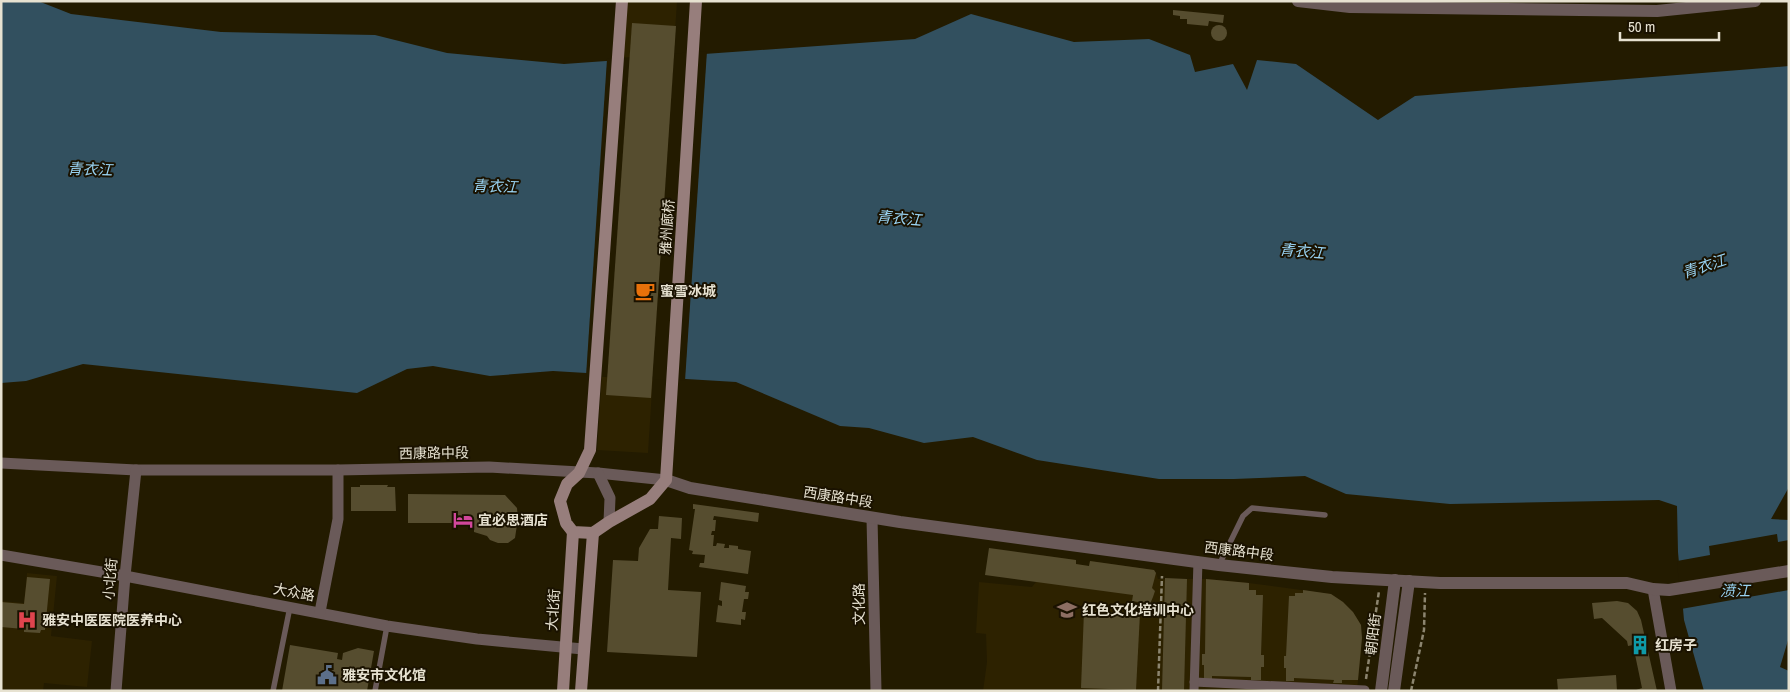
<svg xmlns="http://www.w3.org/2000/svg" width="1790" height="692" viewBox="0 0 1790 692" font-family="'Archivo Narrow','Noto Sans SC',sans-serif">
	<rect width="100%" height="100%" fill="#231b00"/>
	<!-- built -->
	<g fill="#2d2200">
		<path d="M626 1H677L648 453 597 450Z"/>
		<path d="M1040 555 1076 560V564L1089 566 1090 561 1154 570 1156 573 1158 579H1206L1249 583 1331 594 1343 602 1353 612 1361 625V650L1357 691H983L987 662 986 634 976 633 979 582 1032 587 1036 582Z"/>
		<path d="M27 573 57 576 51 636 92 641 87 687 44 683 43 691H1V601L24 603Z"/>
	</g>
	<!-- water -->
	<path fill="#32505f" d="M1 1H38L71 14 221 32 375 35 447 53 564 64 915 39 971 14 1074 42 1149 39 1190 55 1195 72 1233 64 1247 90 1257 60 1296 64 1378 120 1415 96 1789 66V487L1771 519 1789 520V637L1780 667 1789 671V691H1704L1684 620 1678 552 1677 506 1659 500 1450 504 1346 494 1305 476 1234 479H1159L1037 460 973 437 924 443 869 428 840 426 736 382 553 371 490 376 433 366 407 369 357 393 83 364 26 381 1 383Z"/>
	<!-- pier -->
	<g fill="#231b00">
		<path d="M707 51 685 381 586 376 607 59Z"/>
		<path d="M1777 534 1778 542 1789 540V590L1681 609 1677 561 1710 555 1709 546Z"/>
	</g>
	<!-- building -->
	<g fill="#564d2f">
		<path d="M1173 10 1224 15 1223 23 1209 21 1208 26 1187 24V19H1180V16L1173 15Z"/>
		<path d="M632 23 676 26 651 398 606 395Z"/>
		<circle cx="1219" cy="33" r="8"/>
		<path d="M360 485H388L387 487H395L396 511H351V487H360Z"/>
		<path d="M408 494 505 495 517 508 518 518 515 538 508 543H498L490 540 487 536 474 532V523H408Z"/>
		<path d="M693 504 759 513 758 522 714 516 713 520H716L715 531H712L711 535H714L713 546H716L717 543 725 544 724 548H729V545L738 546V549L751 551 748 574 699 567 700 563H704L705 555 692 554 693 551 689 550 695 509H693Z"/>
		<path d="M659 516 682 518 681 539 671 538 668 590 701 592 697 657 607 652 613 560 638 561 639 548 650 529H658Z"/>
		<path d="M989 548 1076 560V564L1089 566 1090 561 1154 570 1156 573 1152 588 1155 591 1153 597 1150 604 1132 601 1133 595 985 575Z"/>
		<path d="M27 577 50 579 45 630H41L40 633 24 632V629L1 627V602L24 604Z"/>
		<path d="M1165 578 1187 579 1184 691H1162Z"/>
		<path d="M1206 579 1249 583V590H1256V595H1263L1261 655H1264V667H1261V680H1251V677L1212 676V679H1204V665H1202V654H1205Z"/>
		<path d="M721 582 746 586 745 592H749L748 599H744L742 612H746L745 620 741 619V625L716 622 718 605 722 606V601L719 600Z"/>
		<path d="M1303 590 1331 594 1343 602 1353 612 1361 625 1362 638 1358 680H1342V683H1333L1334 680 1294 678V681H1286V668H1284V656H1286L1289 596H1295V593H1303Z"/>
		<path d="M1617 601 1628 603 1637 611 1641 620 1657 691H1633L1642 688 1633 645 1628 646 1627 641 1602 618 1594 619 1592 603Z"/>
		<path d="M1084 611 1140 613 1136 690 1081 688Z"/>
		<path d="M290 645 338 653 337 659 342 660 343 653 358 648 374 651 367 691H282Z"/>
		<path d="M1616 675 1617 691H1558L1557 679Z"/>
	</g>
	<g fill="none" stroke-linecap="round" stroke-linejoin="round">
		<!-- path -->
		<g stroke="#8c856f" stroke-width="2.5" stroke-dasharray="5 2.5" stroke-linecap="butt">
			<path d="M1366 679 1379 591"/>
			<path d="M1158 691 1162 576"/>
			<path d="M1411 691 1424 630 1425 593"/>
		</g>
		<!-- service -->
		<g stroke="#6a5a59" stroke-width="5.5">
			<path d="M1219 565 1243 516 1252 508 1325 515"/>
			<path d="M273 691 290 607"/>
			<path d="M375 691 387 626"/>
		</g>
		<!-- pedestrian -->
		<g stroke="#6a5a59" stroke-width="9">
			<path d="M1194 682 1365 690"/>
			<path d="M1194 691 1198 561"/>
		</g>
		<!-- minor -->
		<g stroke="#6a5a59" stroke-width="11">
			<path d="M1 463 136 470H338L489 467 598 473 666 480"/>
			<path d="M598 473 610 498 609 522"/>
			<path d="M872 518 876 691"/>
			<path d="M1 555 125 576 387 626 477 639 583 649"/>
			<path d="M1653 589 1671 691"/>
			<path d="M320 612 338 519V470"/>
			<path d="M116 691 125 576 136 470"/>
		</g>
		<!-- tertiary -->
		<g stroke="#6a5a59" stroke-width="12">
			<path d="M1298 1 1350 7 1657 11 1755 1"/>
			<path d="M666 480 690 488 900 522 1219 565 1332 577 1440 583H1627L1653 589 1669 590 1789 571"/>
			<path d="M1381 691 1395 580"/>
			<path d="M1394 691 1409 581"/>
		</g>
		<!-- secondary -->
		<g stroke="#977e7c" stroke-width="12">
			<path d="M622 1 590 450 579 473 567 484 560 501 566 523 573 532 593 533 609 522 650 499 666 480 696 1"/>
			<path d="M563 691 573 532"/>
			<path d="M581 691 593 533"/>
		</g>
	</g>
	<!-- icons -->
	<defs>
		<symbol id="cafe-bare" viewBox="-9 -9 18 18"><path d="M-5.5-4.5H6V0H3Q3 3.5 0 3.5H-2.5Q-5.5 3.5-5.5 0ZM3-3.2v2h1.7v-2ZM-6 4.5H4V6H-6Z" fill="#e8710a" stroke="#1a1200" stroke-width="2.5" paint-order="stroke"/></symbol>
		<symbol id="hotel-bare" viewBox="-9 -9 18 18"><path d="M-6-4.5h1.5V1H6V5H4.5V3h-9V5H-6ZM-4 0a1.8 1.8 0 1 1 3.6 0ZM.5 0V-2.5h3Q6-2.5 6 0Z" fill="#d1479c" stroke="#1a1200" stroke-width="2.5" paint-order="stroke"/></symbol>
		<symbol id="university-bare" viewBox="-9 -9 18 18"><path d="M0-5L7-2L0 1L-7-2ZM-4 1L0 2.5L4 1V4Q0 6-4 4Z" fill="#8d6e63" stroke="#1a1200" stroke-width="2.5" paint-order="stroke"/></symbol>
		<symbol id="hospital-bare" viewBox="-9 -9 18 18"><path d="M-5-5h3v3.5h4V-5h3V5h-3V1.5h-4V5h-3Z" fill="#e0444e" stroke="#1a1200" stroke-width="2.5" paint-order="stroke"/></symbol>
		<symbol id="building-bare" viewBox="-9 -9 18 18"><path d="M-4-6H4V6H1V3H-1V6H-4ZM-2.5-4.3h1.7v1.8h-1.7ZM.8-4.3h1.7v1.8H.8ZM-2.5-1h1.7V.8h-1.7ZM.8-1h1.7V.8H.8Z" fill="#0f9aa8" stroke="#1a1200" stroke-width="2.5" paint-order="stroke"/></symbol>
		<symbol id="civic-bare" viewBox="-9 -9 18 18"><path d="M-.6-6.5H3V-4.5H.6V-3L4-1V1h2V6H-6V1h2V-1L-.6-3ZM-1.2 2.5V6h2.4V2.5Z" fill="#5c6f8a" stroke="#1a1200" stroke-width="2.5" paint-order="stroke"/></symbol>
	</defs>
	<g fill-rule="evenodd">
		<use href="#cafe-bare" x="631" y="277" width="28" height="28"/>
		<use href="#hotel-bare" x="449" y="506" width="28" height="28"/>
		<use href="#university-bare" x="1053" y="596" width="28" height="28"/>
		<use href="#hospital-bare" x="13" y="606" width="28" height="28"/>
		<use href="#building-bare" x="1626" y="631" width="28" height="28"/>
		<use href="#civic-bare" x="313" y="661" width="28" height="28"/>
	</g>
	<g text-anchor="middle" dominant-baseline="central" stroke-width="4" stroke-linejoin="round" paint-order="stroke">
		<!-- street labels -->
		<g font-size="14" fill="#e7e2d1" stroke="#1a1200">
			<text transform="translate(667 227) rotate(-86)">雅州廊桥</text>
			<text transform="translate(434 453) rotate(-1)">西康路中段</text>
			<text transform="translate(838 497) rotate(9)">西康路中段</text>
			<text transform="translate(1239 551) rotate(7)">西康路中段</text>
			<text transform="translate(110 579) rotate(-85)">小北街</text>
			<text transform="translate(294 592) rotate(10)">大众路</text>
			<text transform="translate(859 604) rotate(-91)">文化路</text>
			<text transform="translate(553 610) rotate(-86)">大北街</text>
			<text transform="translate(1373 634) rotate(-83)">朝阳街</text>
		</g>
		<!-- poi labels -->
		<g font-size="14" font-weight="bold" fill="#e7e2d1" stroke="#1a1200" text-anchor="start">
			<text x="660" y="291">蜜雪冰城</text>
			<text x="478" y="520">宜必思酒店</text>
			<text x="1082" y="610">红色文化培训中心</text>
			<text x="42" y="620">雅安中医医院医养中心</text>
			<text x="1655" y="645">红房子</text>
			<text x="342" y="675">雅安市文化馆</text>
		</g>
		<!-- water labels -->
		<g font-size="15" font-style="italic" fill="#98d2f1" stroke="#1a1200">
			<text transform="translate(90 169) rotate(2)">青衣江</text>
			<text transform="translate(495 186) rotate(2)">青衣江</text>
			<text transform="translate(899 218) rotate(5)">青衣江</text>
			<text transform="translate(1302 251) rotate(5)">青衣江</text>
			<text transform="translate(1704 266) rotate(-18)">青衣江</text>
			<text x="1735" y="590">𣸣江</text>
		</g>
	</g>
	<!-- border -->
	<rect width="1790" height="692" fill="none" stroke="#e7e2d1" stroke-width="5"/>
	<!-- scale -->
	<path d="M1620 32v8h99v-8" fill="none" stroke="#e7e2d1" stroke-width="2.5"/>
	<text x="1628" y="32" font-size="15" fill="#e7e2d1" stroke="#1a1200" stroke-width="4" paint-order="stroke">50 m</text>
</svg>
